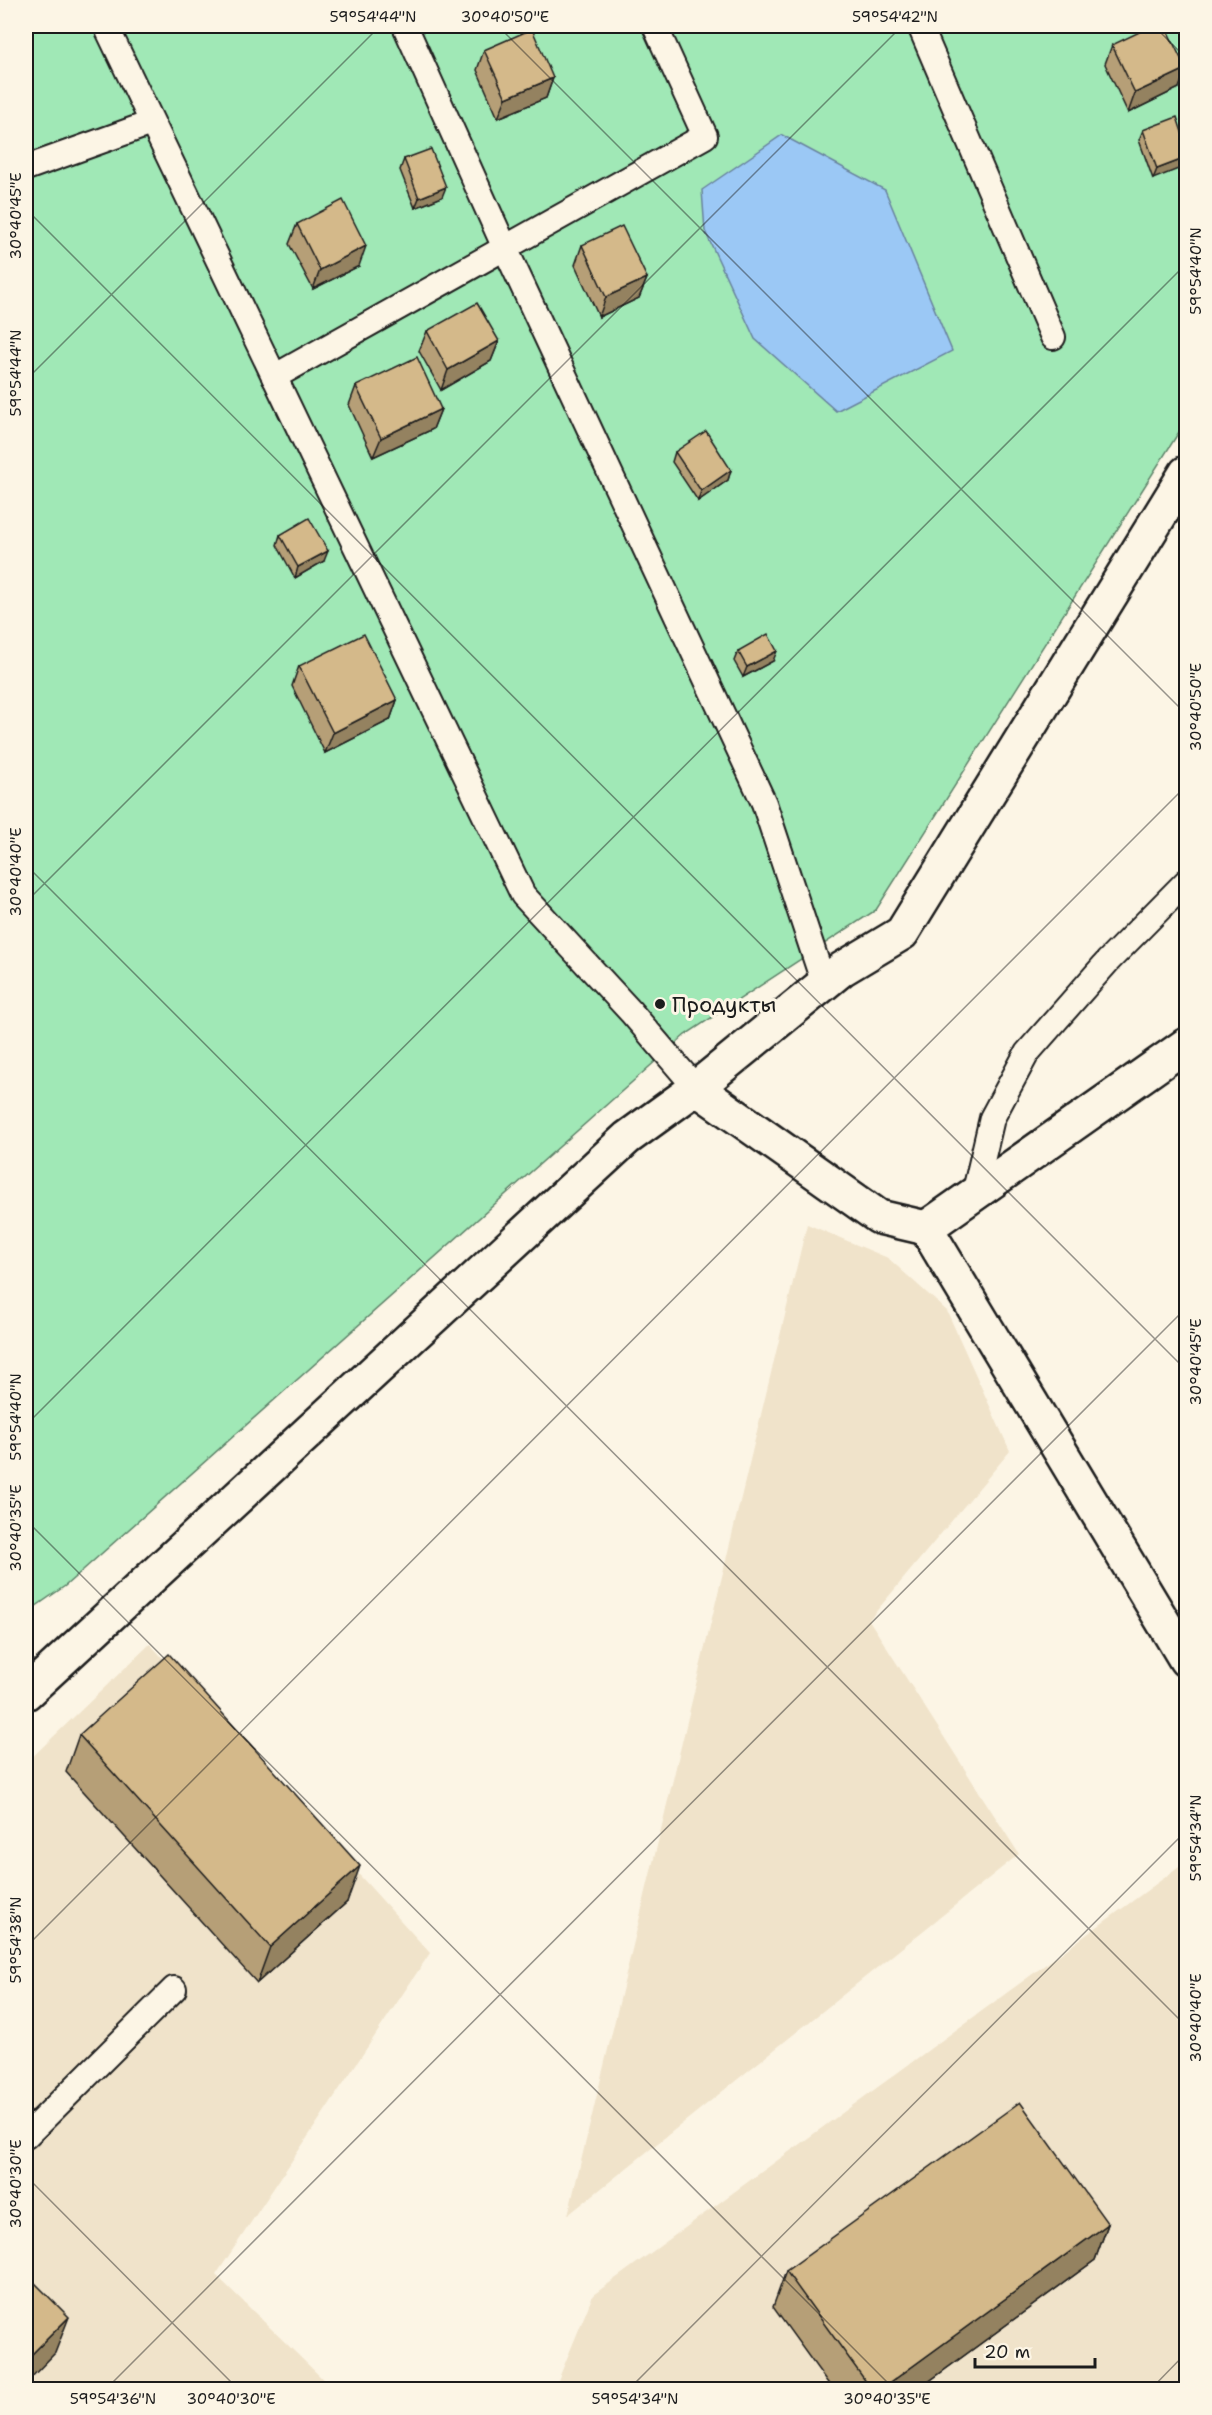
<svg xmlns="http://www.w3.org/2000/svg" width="1212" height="2415" viewBox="0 0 1212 2415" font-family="'Shantell Sans',sans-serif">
	<rect width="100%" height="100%" fill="#fcf5e5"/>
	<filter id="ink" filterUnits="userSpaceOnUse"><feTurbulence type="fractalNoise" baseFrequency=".0167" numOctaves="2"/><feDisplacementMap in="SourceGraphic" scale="12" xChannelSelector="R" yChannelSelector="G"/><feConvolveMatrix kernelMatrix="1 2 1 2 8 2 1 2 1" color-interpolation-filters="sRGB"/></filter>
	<g filter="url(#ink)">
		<!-- built -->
		<g fill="#f0e3ca">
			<path d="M807 1224 888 1258 947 1311 1010 1451 869 1620 1019 1854 568 2215Z"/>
			<path d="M150 1644 430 1953 216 2275 333 2389 26 2390V1763Z"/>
			<path d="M1186 1862V2389L554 2390 593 2295Z"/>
		</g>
		<!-- green -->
		<path fill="#a0e8b6" stroke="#5e8269" stroke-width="1.5" d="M26 26H1186V421L876 910 685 1035 65 1586 26 1613Z"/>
		<!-- water -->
		<path fill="#9bc8f5" stroke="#68839e" stroke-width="1.5" d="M782 135 885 190 952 351 836 411 755 339 705 231 702 190Z"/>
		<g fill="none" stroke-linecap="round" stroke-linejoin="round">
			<defs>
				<g id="service">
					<path d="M106 26 523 895 631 1012 696 1088"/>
					<path d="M405 26 505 248 764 803 824 984"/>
					<path d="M920 26 1053 337"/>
					<path d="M26 168 151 123"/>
					<path d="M274 377 705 136 655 26"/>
					<path d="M974 1195 992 1118 1027 1053 1108 961 1186 882"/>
					<path d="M26 2136 174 1989"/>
				</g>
				<g id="minor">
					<path d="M696 1088 879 1217 926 1228 1186 1660"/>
					<path d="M926 1228 1186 1045"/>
					<path d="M26 1693 627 1138 696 1088 842 969 902 933 1186 473"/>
				</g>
			</defs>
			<!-- service casing -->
			<use href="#service" stroke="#1c1c1c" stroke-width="28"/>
			<!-- minor casing -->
			<use href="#minor" stroke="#1c1c1c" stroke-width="38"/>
			<!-- service -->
			<use href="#service" stroke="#fcf5e5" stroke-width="24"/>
			<!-- minor -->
			<use href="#minor" stroke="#fcf5e5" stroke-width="33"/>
		</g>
		<!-- wall -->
		<g fill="#b69f77" stroke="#1c1c1c" stroke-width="1.5">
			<path d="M1112 45 1186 69 1179 88 1128 113 1105 64Z"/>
			<path d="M484 50 553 78 546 98 498 118 477 70Z"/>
			<path d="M1143 130 1186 144 1153 179 1139 140Z"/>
			<path d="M404 159 442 197 415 208 400 170Z"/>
			<path d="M297 224 359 266 313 289 289 244Z"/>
			<path d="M582 245 647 278 639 298 599 317 575 265Z"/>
			<path d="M427 331 499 341 491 361 441 390 419 351Z"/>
			<path d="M356 386 441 409 433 429 373 457 349 405Z"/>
			<path d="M675 452 731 470 728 480 698 501 672 462Z"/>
			<path d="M280 535 324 561 295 578 277 545Z"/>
			<path d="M738 651 773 661 743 677 734 661Z"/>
			<path d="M299 666 397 700 390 720 325 753 292 686Z"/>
			<path d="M79 1735 347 1902 257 1983 66 1772Z"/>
			<path d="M1108 2224 1095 2260 917 2390H833L773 2307 786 2271Z"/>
		</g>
		<!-- shaded-wall -->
		<g fill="#948261" stroke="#1c1c1c" stroke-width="1.5">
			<path d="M1186 69 1179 88 1128 113 1135 93Z"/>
			<path d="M553 78 546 98 498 118 506 98Z"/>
			<path d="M1186 158V166L1153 179 1157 169Z"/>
			<path d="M446 187 442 197 415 208 419 198Z"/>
			<path d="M366 246 359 266 313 289 320 270Z"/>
			<path d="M647 278 639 298 599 317 606 297Z"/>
			<path d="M499 341 491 361 441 390 448 370Z"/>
			<path d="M441 409 433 429 373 457 381 438Z"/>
			<path d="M731 470 728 480 698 501 701 491Z"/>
			<path d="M328 551 324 561 295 578 298 567Z"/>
			<path d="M777 651 773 661 743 677 747 667Z"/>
			<path d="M397 700 390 720 325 753 333 733Z"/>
			<path d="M360 1866 347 1902 257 1983 270 1947Z"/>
			<path d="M1108 2224 1095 2260 917 2390H880Z"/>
			<path d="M69 2317 55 2353 26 2383V2360Z"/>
		</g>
		<!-- building -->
		<g fill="#d4b98a" stroke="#1c1c1c" stroke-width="1.5">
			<path d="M1152 26H1165L1186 69 1135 93 1112 45Z"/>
			<path d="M532 29 553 78 506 98 484 50Z"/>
			<path d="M1177 117 1186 144V158L1157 169 1143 130Z"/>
			<path d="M431 149 446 187 419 198 404 159Z"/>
			<path d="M343 200 366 246 320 270 297 224Z"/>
			<path d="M622 226 647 278 606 297 582 245Z"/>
			<path d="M477 303 499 341 448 370 427 331Z"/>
			<path d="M417 357 441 409 381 438 356 386Z"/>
			<path d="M706 431 731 470 701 491 675 452Z"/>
			<path d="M309 518 328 551 298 567 280 535Z"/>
			<path d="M364 634 397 700 333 733 299 666Z"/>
			<path d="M768 634 777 651 747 667 738 651Z"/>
			<path d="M169 1654 360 1866 270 1947 79 1735Z"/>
			<path d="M1020 2102 1108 2224 880 2390H872L786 2271Z"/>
			<path d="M26 2274 69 2317 26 2360Z"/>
		</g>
	</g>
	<!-- ticks -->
	<path fill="none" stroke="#1c1c1c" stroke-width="1.5" stroke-opacity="0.45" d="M498 26 1186 714M1154 26 1186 58M26 209 1186 1370M26 380 380 26M26 865 1186 2026M26 902 902 26M26 1425 1186 264M26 1520 895 2390M26 1947 1186 786M26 2176 239 2390M105 2390 1186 1308M628 2390 1186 1831M1150 2390 1186 2353"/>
	<!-- markers -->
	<circle fill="#1c1c1c" stroke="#fcf5e5" stroke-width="2" cx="660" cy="1004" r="6"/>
	<g text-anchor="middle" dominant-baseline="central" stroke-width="6" stroke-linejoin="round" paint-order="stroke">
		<!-- poi labels -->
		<g font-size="22" fill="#1c1c1c" stroke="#fcf5e5" text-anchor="start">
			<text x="672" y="1004">Продукты</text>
		</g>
	</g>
	<!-- margin -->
	<rect width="1212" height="2415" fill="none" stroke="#fcf5e5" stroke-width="66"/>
	<!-- scale -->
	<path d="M975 2358v9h120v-9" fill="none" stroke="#1c1c1c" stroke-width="3"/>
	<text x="984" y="2358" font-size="18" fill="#1c1c1c" stroke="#fcf5e5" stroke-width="4.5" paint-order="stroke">20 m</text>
	<rect x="33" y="33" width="1146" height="2349" fill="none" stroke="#1c1c1c" stroke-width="2"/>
	<g font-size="15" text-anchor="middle" fill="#1c1c1c">
		<text x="373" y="22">59°54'44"N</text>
		<text x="505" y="22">30°40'50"E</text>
		<text x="895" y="22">59°54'42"N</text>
		<text transform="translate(16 216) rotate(-90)" y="5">30°40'45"E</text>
		<text transform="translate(1196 271) rotate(-90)" y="5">59°54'40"N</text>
		<text transform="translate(16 373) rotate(-90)" y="5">59°54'44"N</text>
		<text transform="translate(1196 707) rotate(-90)" y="5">30°40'50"E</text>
		<text transform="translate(16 872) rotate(-90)" y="5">30°40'40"E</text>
		<text transform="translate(1196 1362) rotate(-90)" y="5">30°40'45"E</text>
		<text transform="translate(16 1417) rotate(-90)" y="5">59°54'40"N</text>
		<text transform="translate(16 1528) rotate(-90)" y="5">30°40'35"E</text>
		<text transform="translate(1196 1838) rotate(-90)" y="5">59°54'34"N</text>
		<text transform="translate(16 1940) rotate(-90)" y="5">59°54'38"N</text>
		<text transform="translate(1196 2018) rotate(-90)" y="5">30°40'40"E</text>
		<text transform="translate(16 2184) rotate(-90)" y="5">30°40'30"E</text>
		<text x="113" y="2404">59°54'36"N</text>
		<text x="231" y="2404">30°40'30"E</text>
		<text x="635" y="2404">59°54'34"N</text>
		<text x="887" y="2404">30°40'35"E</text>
	</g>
</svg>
